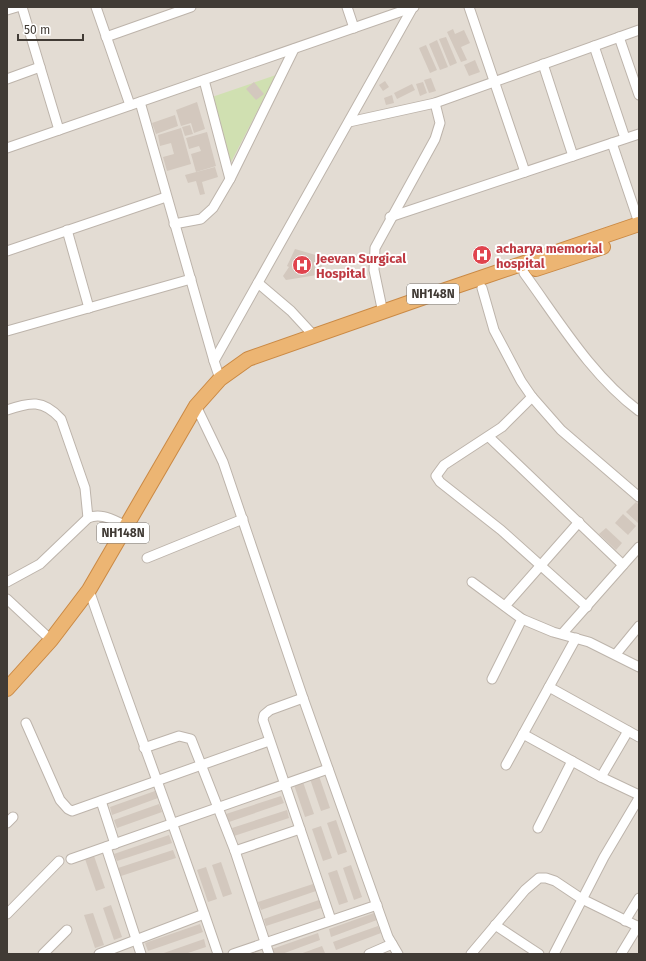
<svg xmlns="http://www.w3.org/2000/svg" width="646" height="961" viewBox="0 0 646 961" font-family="'Fira Sans',sans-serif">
	<rect width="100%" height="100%" fill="#f0ebe4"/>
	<!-- residential -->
	<rect fill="#e3dcd3" x="7" y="7" width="632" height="947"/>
	<!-- green -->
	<path fill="#d0e0b1" d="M276 75 229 166 212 97Z"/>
	<!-- building -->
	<g fill="#d3c8be">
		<path d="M453 29 455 34 464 30 470 43 461 47 467 60 461 62 447 32Z"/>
		<path d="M446 37 457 63 450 66 439 39Z"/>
		<path d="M437 40 448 67 440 70 429 44Z"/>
		<path d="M426 45 437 70 430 73 419 48Z"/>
		<path d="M475 60 480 72 469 76 464 65Z"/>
		<path d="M431 78 436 91 429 93 424 80Z"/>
		<path d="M385 81 389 87 383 91 379 85Z"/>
		<path d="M254 82 264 94 256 100 246 89Z"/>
		<path d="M423 82 427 93 420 96 416 84Z"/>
		<path d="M412 84 415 90 397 99 394 93Z"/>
		<path d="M392 95 394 103 386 105 384 98Z"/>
		<path d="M197 102 205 129 194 133 191 123 181 126 176 110Z"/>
		<path d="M175 115 178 126 156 134 152 123Z"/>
		<path d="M190 125 193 134 185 136 182 127Z"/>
		<path d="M181 128 191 164 167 171 163 157 174 154 171 143 160 146 158 135Z"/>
		<path d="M207 132 216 166 196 172 191 154 201 151 199 146 189 149 186 138Z"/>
		<path d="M215 167 218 177 202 182 205 194 200 195 196 181 188 183 185 175Z"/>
		<path d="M295 249 326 258 317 275 286 280 283 276 289 267 287 266Z"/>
		<path d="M636 502 639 505V524L626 512Z"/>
		<path d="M623 514 636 526 628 535 615 523Z"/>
		<path d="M606 528 622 543 616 550 599 534Z"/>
		<path d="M319 776 330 808 321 811 310 779Z"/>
		<path d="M303 782 314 814 305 817 294 785Z"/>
		<path d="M155 791 158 798 112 815 110 807Z"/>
		<path d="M281 796 284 803 229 822 226 814Z"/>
		<path d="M159 804 162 812 117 828 114 820Z"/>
		<path d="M287 810 289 818 234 836 232 828Z"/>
		<path d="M336 820 347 852 338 855 327 823Z"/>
		<path d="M321 826 332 858 323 861 312 829Z"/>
		<path d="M169 835 172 843 117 861 114 854Z"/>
		<path d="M173 850 176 858 121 876 118 868Z"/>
		<path d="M94 856 105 888 96 891 85 859Z"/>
		<path d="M221 862 232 894 223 897 212 865Z"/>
		<path d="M351 865 362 897 354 900 343 868Z"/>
		<path d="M206 867 217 899 208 902 197 870Z"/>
		<path d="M337 870 348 902 339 905 328 873Z"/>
		<path d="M313 884 316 891 261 910 258 902Z"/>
		<path d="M319 900 321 908 266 926 264 919Z"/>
		<path d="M111 905 122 937 114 940 103 908Z"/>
		<path d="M93 913 104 945 95 948 84 915Z"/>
		<path d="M374 913 377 920 331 937 329 929Z"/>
		<path d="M200 924 203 932 148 951 145 943Z"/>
		<path d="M378 926 381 933 336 950 333 942Z"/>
		<path d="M318 933 320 940 282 954H274L272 949Z"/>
		<path d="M204 939 206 947 185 954H161Z"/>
		<path d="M322 946 325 953 300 954Z"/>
	</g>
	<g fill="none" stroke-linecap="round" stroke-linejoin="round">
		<defs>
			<g id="minor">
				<path d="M22 7 59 130"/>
				<path d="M96 7 130 105"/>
				<path d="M347 7 354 28"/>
				<path d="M469 7 525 172"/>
				<path d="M7 10 17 7"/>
				<path d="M106 37 191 7"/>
				<path d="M619 37 639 95"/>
				<path d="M594 46 625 138"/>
				<path d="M543 64 573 156"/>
				<path d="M7 79 40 67"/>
				<path d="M204 80 230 179"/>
				<path d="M140 102 214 361"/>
				<path d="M349 122 435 103 639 30"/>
				<path d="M612 143 639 223"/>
				<path d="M7 148 414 7"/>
				<path d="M390 217 639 134"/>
				<path d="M174 224 201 219 213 208 230 179 294 49"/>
				<path d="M67 230 89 308"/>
				<path d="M7 251 166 197"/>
				<path d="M524 273C559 321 591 375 639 411"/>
				<path d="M258 283 291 311 315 337"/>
				<path d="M482 288 494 330 521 381 532 397 561 430 639 497"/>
				<path d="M383 313 374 270 375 248 435 139 440 123 435 103"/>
				<path d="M7 331 191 279"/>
				<path d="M220 379 214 361 413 7"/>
				<path d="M532 397 502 427 444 465 436 476 440 482 501 530 587 607"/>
				<path d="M196 406 223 462 303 698 388 937 398 954"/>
				<path d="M7 410C30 402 43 399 61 419L85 488 88 518"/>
				<path d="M489 437 623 565"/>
				<path d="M147 558 243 519"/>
				<path d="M7 582 40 564 88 518C102 512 114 521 127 526"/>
				<path d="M472 582 522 619 553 632 589 642 639 667"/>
				<path d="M89 590C131 712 177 832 218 954"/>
				<path d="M7 599 51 640"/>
				<path d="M505 606 579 522"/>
				<path d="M562 634 639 547"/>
				<path d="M616 654 639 626"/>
				<path d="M492 679 522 619"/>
				<path d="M549 687 639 737"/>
				<path d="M303 698 270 710 264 715 263 720 331 920"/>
				<path d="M26 723 60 800 68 809 72 811 269 741"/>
				<path d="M523 734 601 777 639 795"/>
				<path d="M144 748 179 736 191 739 235 851 269 954"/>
				<path d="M506 765 576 638"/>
				<path d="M601 777 628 731"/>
				<path d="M101 801 115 844"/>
				<path d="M7 823 13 817"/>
				<path d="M538 828 572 761"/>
				<path d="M106 847 141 954"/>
				<path d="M235 851 300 829"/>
				<path d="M71 859 328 769"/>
				<path d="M7 914 59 861"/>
				<path d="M625 921 639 898"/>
				<path d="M495 925 539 954"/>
				<path d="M43 954 67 930"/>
				<path d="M99 954 204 914"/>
				<path d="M233 954 377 905"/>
				<path d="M369 954 392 944"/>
				<path d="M471 954 525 890 539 878H546L555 881 582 899 639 927"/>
				<path d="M554 954 604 857 639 798"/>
				<path d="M621 954 638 926"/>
			</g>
			<g id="highway">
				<path d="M536 269 603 247"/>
				<path d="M7 689 51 640 89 590 196 406 220 379 248 359 445 290 639 224"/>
			</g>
		</defs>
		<!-- minor casing -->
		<use href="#minor" stroke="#bdb4ab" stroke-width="11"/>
		<!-- highway casing -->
		<use href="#highway" stroke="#ca8944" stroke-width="16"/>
		<!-- minor -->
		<use href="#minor" stroke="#fff" stroke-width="9"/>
		<!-- highway -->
		<use href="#highway" stroke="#ecb573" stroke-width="14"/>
	</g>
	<!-- icons -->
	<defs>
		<symbol id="hospital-disc" viewBox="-11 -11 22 22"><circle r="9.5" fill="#e0444e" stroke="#fff"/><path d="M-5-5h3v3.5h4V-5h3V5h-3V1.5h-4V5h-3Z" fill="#fff"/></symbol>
	</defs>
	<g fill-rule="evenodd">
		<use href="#hospital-disc" x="471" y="244" width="22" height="22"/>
		<use href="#hospital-disc" x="291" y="254" width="22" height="22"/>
	</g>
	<g text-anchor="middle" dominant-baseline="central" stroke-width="4" stroke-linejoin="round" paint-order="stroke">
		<!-- shield labels -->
		<g fill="#fff" stroke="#7a7672" stroke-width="1">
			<rect x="407" y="284" width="52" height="20" rx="3"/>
			<rect x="97" y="523" width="52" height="20" rx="3"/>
		</g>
		<g font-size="12" font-weight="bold" fill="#413b35">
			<text x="433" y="294">NH148N</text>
			<text x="123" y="533">NH148N</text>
		</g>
		<!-- health labels -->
		<g font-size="13" font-weight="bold" fill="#be3a42" stroke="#fff" text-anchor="start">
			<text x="496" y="248">acharya memorial<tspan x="496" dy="15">hospital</tspan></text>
			<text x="316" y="258">Jeevan Surgical<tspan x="316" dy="15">Hospital</tspan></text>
		</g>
	</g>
	<!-- border -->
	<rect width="646" height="961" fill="none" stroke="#413b35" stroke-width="16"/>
	<!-- scale -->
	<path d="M18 34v6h65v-6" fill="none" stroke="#413b35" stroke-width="2"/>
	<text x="24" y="34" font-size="12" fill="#413b35" stroke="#ffffff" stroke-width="3" paint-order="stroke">50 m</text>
</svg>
